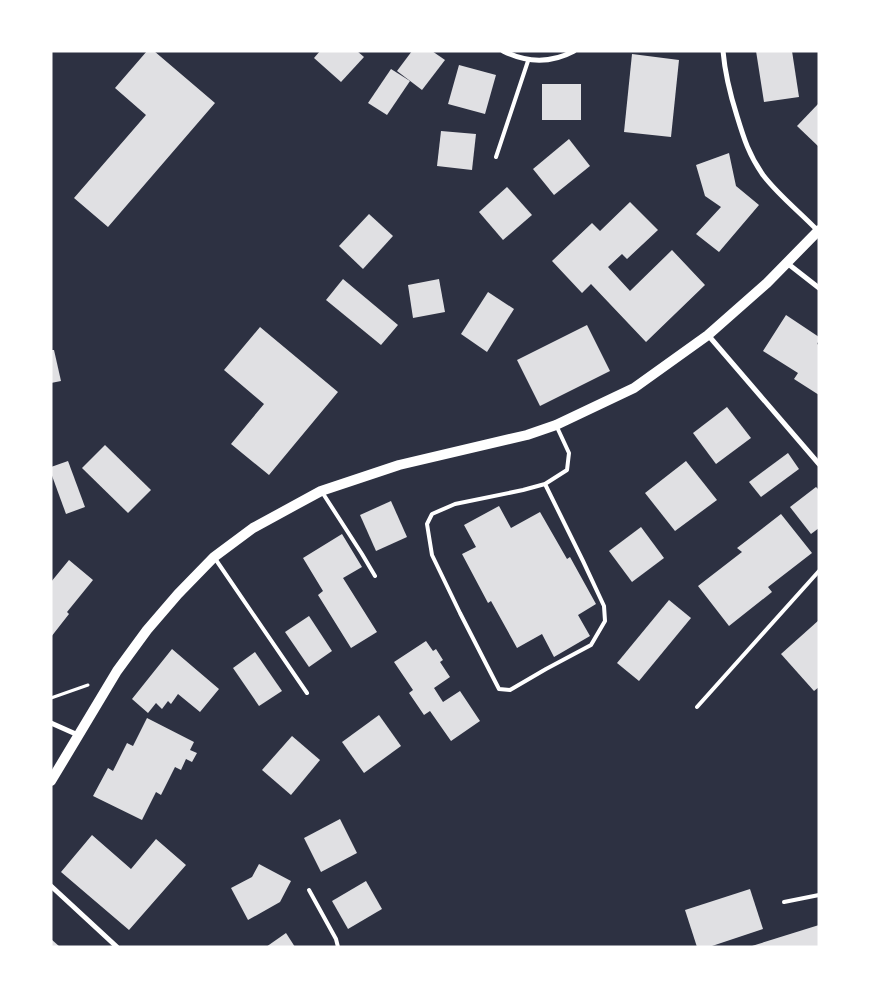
<svg xmlns="http://www.w3.org/2000/svg" width="870" height="998" viewBox="0 0 870 998" font-family="Georgia,serif">
	<rect width="100%" height="100%" fill="#2d3142"/>
	<!-- building -->
	<g fill="#e0e0e3">
		<path d="M147 51H154L215 103 108 227 74 198 146 115 115 88Z"/>
		<path d="M320 51H357L364 57 341 82 314 58Z"/>
		<path d="M412 51H432L445 60 422 90 397 71Z"/>
		<path d="M756 51H792L799 97 764 102Z"/>
		<path d="M632 54 679 60 671 137 624 132Z"/>
		<path d="M459 65 496 75 485 114 448 104Z"/>
		<path d="M391 69 410 81 387 115 368 103Z"/>
		<rect x="542" y="84" width="39" height="36"/>
		<path d="M819 103V147L797 126Z"/>
		<path d="M441 131 476 134 472 170 437 166Z"/>
		<path d="M569 139 590 166 554 195 533 169Z"/>
		<path d="M729 153 736 186 759 205 719 252 696 234 721 207 705 196 696 165Z"/>
		<path d="M507 187 532 215 503 240 479 212Z"/>
		<path d="M630 202 658 230 627 259 622 254 608 267 630 291 672 250 705 285 646 342 591 284 582 293 552 261 592 223 600 231Z"/>
		<path d="M369 214 393 236 363 269 339 246Z"/>
		<path d="M343 279 398 325 381 345 326 300Z"/>
		<path d="M439 279 445 312 413 318 408 285Z"/>
		<path d="M488 292 514 309 487 352 461 334Z"/>
		<path d="M786 315 819 337V340L817 344 819 345V395L794 379 798 373 763 351Z"/>
		<path d="M587 325 610 371 540 406 517 360Z"/>
		<path d="M260 327 338 392 269 475 231 444 264 404 224 370Z"/>
		<path d="M51 350H54L61 381 51 383Z"/>
		<path d="M727 407 751 438 716 464 693 433Z"/>
		<path d="M105 445 151 490 128 513 82 468Z"/>
		<path d="M788 453 799 469 761 497 749 482Z"/>
		<path d="M68 461 85 507 66 514 51 473V467Z"/>
		<path d="M686 461 717 500 675 531 645 493Z"/>
		<path d="M816 487 819 490V528L811 534 790 507Z"/>
		<path d="M391 501 407 537 376 551 360 515Z"/>
		<path d="M499 506 511 528 540 512 567 559 570 557 596 604 578 615 590 636 554 657 542 634 517 648 491 601 488 603 462 554 476 547 464 525Z"/>
		<path d="M781 514 812 553 768 587 772 592 729 626 698 586 742 552 737 548Z"/>
		<path d="M641 527 664 558 632 582 609 551Z"/>
		<path d="M342 534 362 567 343 578 377 632 351 648 318 595 323 591 303 558Z"/>
		<path d="M69 560 93 580 67 612 69 614 51 637V582Z"/>
		<path d="M669 600 691 618 639 681 617 663Z"/>
		<path d="M309 616 332 651 309 667 285 632Z"/>
		<path d="M819 620V687L814 691 781 654Z"/>
		<path d="M426 641 433 651 436 649 443 660 440 662 450 677 434 688 443 702 460 691 480 721 451 741 430 711 424 715 409 693 413 690 394 662Z"/>
		<path d="M172 649 219 689 200 712 178 694 171 704 168 701 162 709 156 703 148 713 132 699Z"/>
		<path d="M255 652 282 691 259 706 233 668Z"/>
		<path d="M379 715 401 746 364 773 342 742Z"/>
		<path d="M147 718 194 742 190 750 197 753 192 762 186 759 181 770 175 767 161 795 156 792 142 820 93 796 108 768 113 771 127 743 133 746Z"/>
		<path d="M292 736 320 760 291 795 262 770Z"/>
		<path d="M340 819 357 853 321 872 304 838Z"/>
		<path d="M92 835 131 869 156 839 186 865 129 930 61 872Z"/>
		<path d="M259 864 291 881 280 902 248 920 231 888 252 877Z"/>
		<path d="M366 881 382 909 348 929 332 901Z"/>
		<path d="M750 889 763 929 709 947H697L685 910Z"/>
		<path d="M819 925V947H752V946Z"/>
		<path d="M286 933 295 947H266Z"/>
		<path d="M51 939 60 947H51Z"/>
	</g>
	<g fill="none" stroke-linecap="round" stroke-linejoin="round">
		<!-- path -->
		<path stroke="#fff" stroke-width="3" d="M51 698 88 685"/>
		<!-- service -->
		<g stroke="#fff" stroke-width="4">
			<path d="M496 157 528 61"/>
			<path d="M545 484 583 561 604 606 605 621 591 645 546 669 510 690 499 689 460 613 432 555 427 524 432 514 455 504 523 490 545 484 567 470 569 453 556 425"/>
			<path d="M322 492 362 554 375 576"/>
			<path d="M214 557 307 693"/>
			<path d="M697 707 819 571"/>
			<path d="M309 890 336 939 338 947"/>
			<path d="M784 902 819 895"/>
		</g>
		<!-- minor -->
		<g stroke="#fff" stroke-width="5">
			<path d="M503 51C527 63 550 64 574 51"/>
			<path d="M723 51C725 74 730 94 737 116 744 139 749 155 763 175 779 196 800 212 818 231"/>
			<path d="M787 263 819 288"/>
			<path d="M708 335 819 464"/>
			<path d="M51 723 78 735"/>
			<path d="M51 886 117 947"/>
		</g>
		<!-- secondary -->
		<path stroke="#fff" stroke-width="10" d="M51 781 117 671 147 630 178 594 214 557 253 528 321 491 399 465 527 435 556 425 634 388 708 335 767 283 819 230"/>
	</g>
	<!-- border -->
	<rect width="870" height="998" fill="none" stroke="#ffffff" stroke-width="105"/>
</svg>
